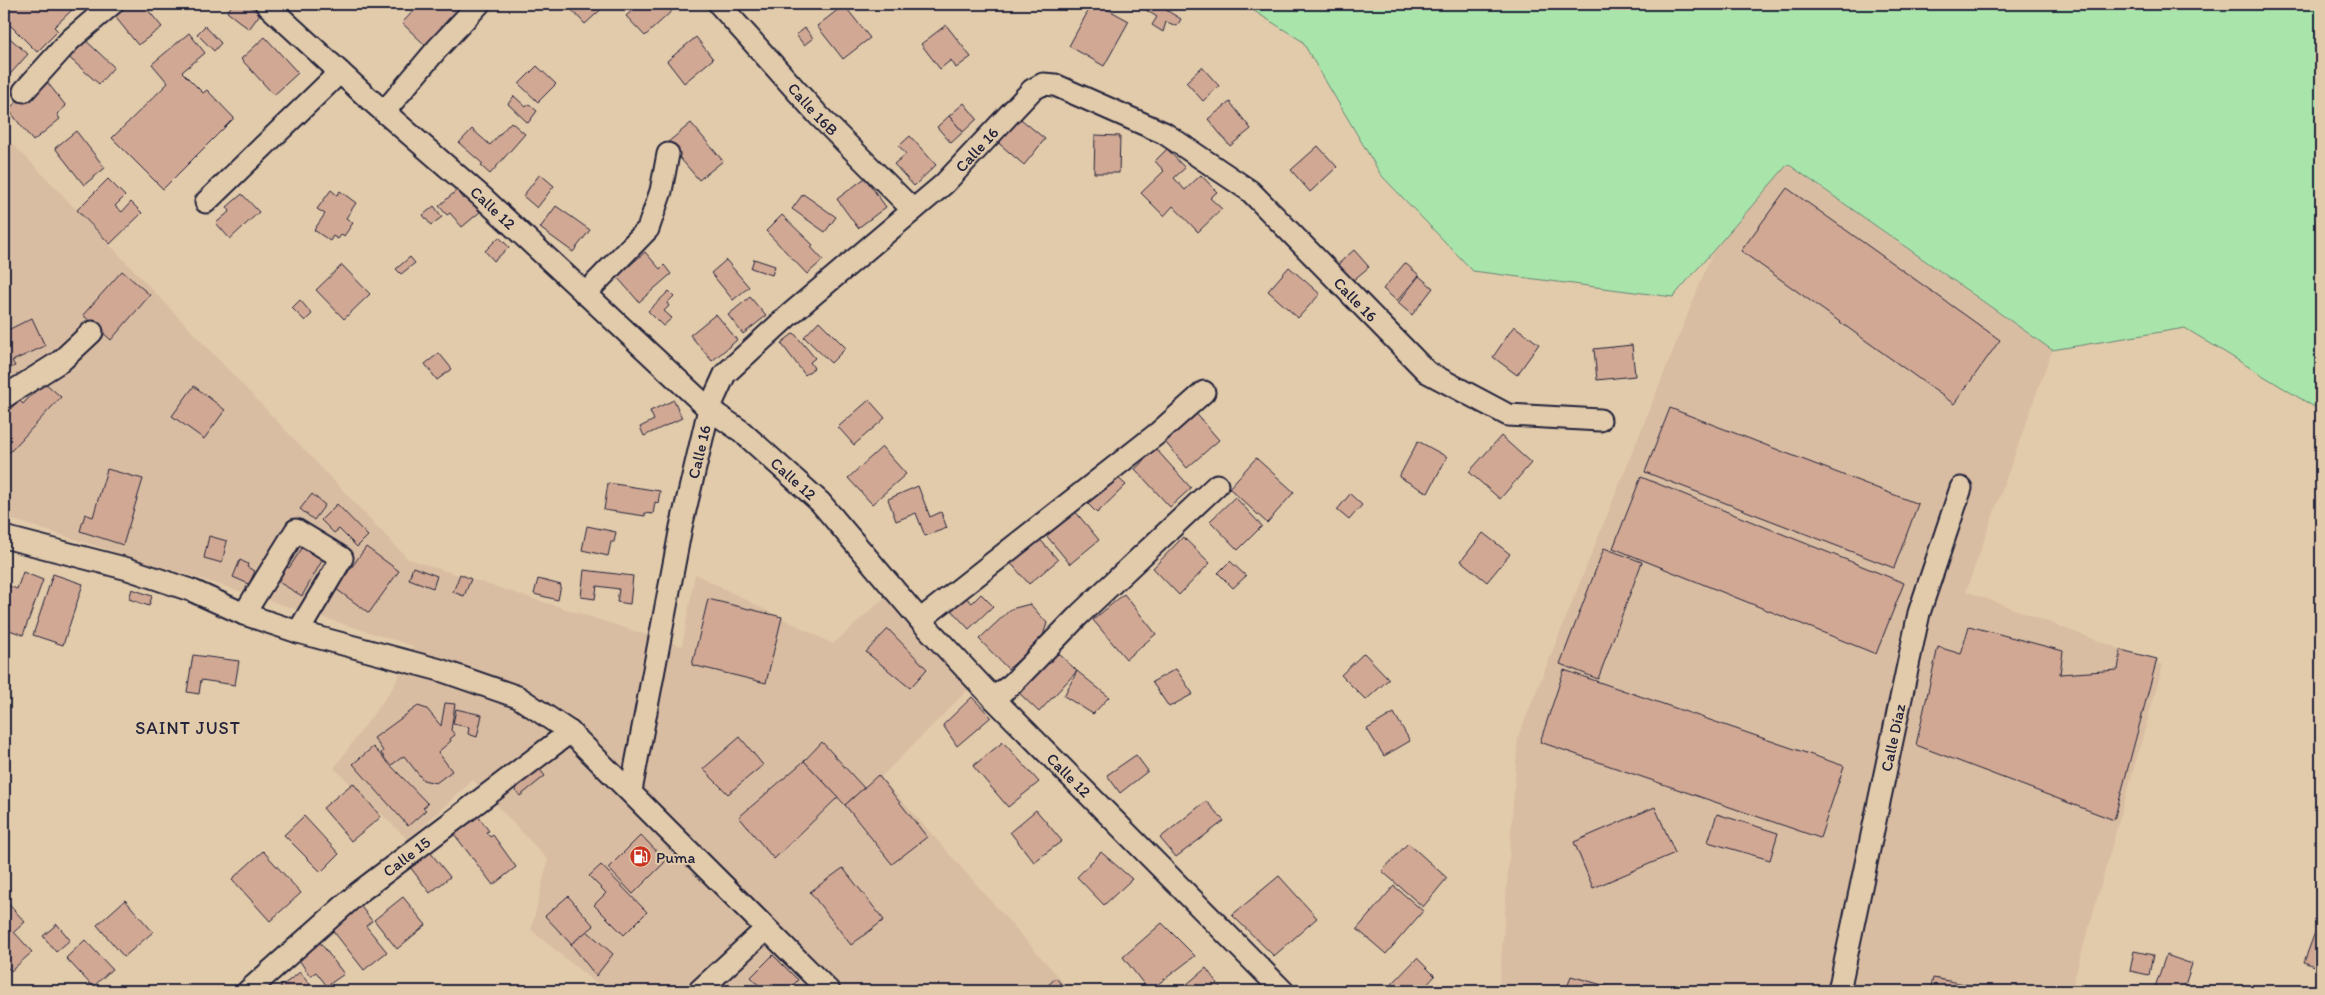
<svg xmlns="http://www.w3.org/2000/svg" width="2325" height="995" viewBox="0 0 2325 995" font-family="Itim,sans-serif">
	<rect width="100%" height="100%" fill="#e2cbab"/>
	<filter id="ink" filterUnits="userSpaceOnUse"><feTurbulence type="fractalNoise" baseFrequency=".02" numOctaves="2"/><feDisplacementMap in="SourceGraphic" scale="10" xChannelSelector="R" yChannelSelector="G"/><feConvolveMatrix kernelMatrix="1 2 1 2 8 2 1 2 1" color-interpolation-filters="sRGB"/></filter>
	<g filter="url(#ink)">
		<!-- built -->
		<g fill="#d9bda2">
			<path d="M4 136 33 164 408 559 682 646 695 574 833 644 884 598 970 688 881 777 1071 991H605L531 930 548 860 473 780 408 840 334 768 394 686 413 646 4 517Z"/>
			<path d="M1787 164 2052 350 1966 591 2163 665 2071 991H1499L1518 737 1713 251Z"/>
		</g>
		<!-- green -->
		<path fill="#a9e5ab" stroke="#668473" d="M1243 4H2321V411L2185 328 2052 350 1788 164 1673 297 1473 271 1381 175 1302 41Z"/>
		<!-- building -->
		<g fill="#d1a894" stroke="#22223b">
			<path d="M7 4H66L72 10 54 27 58 31 37 52 4 19V7Z"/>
			<path d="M124 4H143L162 27 138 45 112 13Z"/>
			<path d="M233 4H247L260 14 249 29 227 12Z"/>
			<path d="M420 4H463L425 45 402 23Z"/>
			<path d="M568 4H607L585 24 567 5Z"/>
			<path d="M639 4H671L675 8 645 36 626 16Z"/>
			<path d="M1092 4H1098L1129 21 1104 66 1069 46Z"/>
			<path d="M1149 4H1156L1181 19 1177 26 1166 22 1163 32 1152 25 1157 17 1146 10Z"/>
			<path d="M844 5 870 38 843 59 817 26Z"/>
			<path d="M946 25 971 57 956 68 951 60 940 69 921 44Z"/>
			<path d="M205 26 221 43 214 51 197 34Z"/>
			<path d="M805 28 813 38 804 45 796 35Z"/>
			<path d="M4 33 28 54 5 80 4 79Z"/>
			<path d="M189 33 205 53 182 72 203 93 207 90 234 118 163 189 112 138 168 83 152 64Z"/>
			<path d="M81 36 114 67 99 84 65 54Z"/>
			<path d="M265 37 298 73 274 95 241 59Z"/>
			<path d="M696 37 713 59 684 83 667 61Z"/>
			<path d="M537 66 556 84 538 102 519 84Z"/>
			<path d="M1202 67 1219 86 1203 101 1186 82Z"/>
			<path d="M47 82 66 106 57 114 60 119 33 141 8 109 36 87 38 89Z"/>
			<path d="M514 96 526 107 529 104 537 111 528 123 508 104Z"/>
			<path d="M1230 102 1251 129 1230 146 1208 119Z"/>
			<path d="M964 103 977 119 963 132 949 116Z"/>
			<path d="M1016 115 1045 139 1024 165 995 140Z"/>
			<path d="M949 116 963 132 951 143 937 127Z"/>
			<path d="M511 122 525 134 490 174 481 166 483 164 459 143 472 129 490 145Z"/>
			<path d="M691 123 723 161 699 180 667 143Z"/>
			<path d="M76 131 105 168 84 185 55 148Z"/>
			<path d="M1095 135 1120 136 1119 173H1094Z"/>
			<path d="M910 136 936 165 914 186 894 164 906 154 899 146Z"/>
			<path d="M1318 146 1337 167 1310 192 1291 170Z"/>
			<path d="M1167 149 1185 168 1174 178 1185 190 1201 175 1217 192 1210 198 1222 209 1198 232 1173 206 1164 216 1141 193 1164 171 1155 161Z"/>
			<path d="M540 174 554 186 537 208 523 196Z"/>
			<path d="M865 178 886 207 858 228 837 199Z"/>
			<path d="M108 179 125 196 115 206 122 212 131 202 142 213 110 244 77 210Z"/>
			<path d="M1787 188 2000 340 1954 404 1741 251Z"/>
			<path d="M331 190 337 195 340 191 356 203 346 218 353 223 344 236 342 234 338 239 333 236 330 241 314 230 325 214 317 209Z"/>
			<path d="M457 190 464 199 469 195 480 212 462 227 450 213 447 215 439 206Z"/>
			<path d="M242 194 259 212 230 239 216 223 230 211 227 207Z"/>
			<path d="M803 194 836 217 825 232 792 209Z"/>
			<path d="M434 206 442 217 431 225 423 215Z"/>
			<path d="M556 206 590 230 573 252 540 228Z"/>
			<path d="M782 215 813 245 811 247 823 260 807 274 766 231Z"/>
			<path d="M499 237 509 247 494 261 485 251Z"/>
			<path d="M1354 250 1369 267 1351 282 1337 265Z"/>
			<path d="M645 252 660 269 664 265 671 274 639 302 617 277Z"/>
			<path d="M410 257 415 263 401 274 396 269Z"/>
			<path d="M754 259 775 266 772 275 751 268Z"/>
			<path d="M726 260 749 287 733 300 711 273Z"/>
			<path d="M1405 263 1419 275 1397 301 1383 289Z"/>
			<path d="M342 265 370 294 344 319 316 290Z"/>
			<path d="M1289 267 1320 294 1298 318 1268 291Z"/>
			<path d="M122 271 150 295 111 340 83 315Z"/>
			<path d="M1419 276 1433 288 1412 315 1398 303Z"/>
			<path d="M669 291 674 296 667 303 669 306 664 311 672 318 663 326 648 311Z"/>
			<path d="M750 297 766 316 743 334 728 315Z"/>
			<path d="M300 300 312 314 305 321 292 308Z"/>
			<path d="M716 314 737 340 712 361 690 335Z"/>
			<path d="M32 318 45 346 12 361 15 366 4 371V332Z"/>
			<path d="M819 321 846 348 831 363 804 337Z"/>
			<path d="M1514 326 1539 344 1517 375 1493 357Z"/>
			<path d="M794 333 815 358 810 362 814 368 805 375 781 343Z"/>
			<path d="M1632 345 1635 376 1597 380 1594 349Z"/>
			<path d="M439 353 452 369 437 380 425 364Z"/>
			<path d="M44 382 61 397 9 453 4 448V416L19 400 23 404Z"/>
			<path d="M194 386 225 410 204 439 172 416Z"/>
			<path d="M674 400 682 418 644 436 640 427 654 420 650 411Z"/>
			<path d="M869 400 885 418 854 445 838 427Z"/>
			<path d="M1670 408 1918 504 1894 568 1645 472Z"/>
			<path d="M1193 410 1219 440 1187 468 1161 437Z"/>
			<path d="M1501 436 1531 463 1500 499 1469 472Z"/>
			<path d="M1418 441 1447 457 1428 493 1399 477Z"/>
			<path d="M882 447 906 474 872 504 848 478Z"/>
			<path d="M1156 449 1191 488 1170 507 1135 469Z"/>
			<path d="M1256 458 1294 492 1267 523 1229 488Z"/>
			<path d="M107 469 143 479 123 545 80 531 85 514 93 517Z"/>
			<path d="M1115 475 1126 485 1097 513 1087 503Z"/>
			<path d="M1641 477 1904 583 1876 654 1613 548Z"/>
			<path d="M608 483 660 491 658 503 655 502 653 514 645 513V516L604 510Z"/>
			<path d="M918 486 930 517 941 512 947 528 925 536 916 513 896 521 888 499Z"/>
			<path d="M312 494 325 505 314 520 300 509Z"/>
			<path d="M1350 494 1362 505 1349 520 1337 510Z"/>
			<path d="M1235 497 1262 526 1238 550 1210 521Z"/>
			<path d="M337 504 368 536 357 547 339 529 334 533 321 520Z"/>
			<path d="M1074 510 1099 540 1070 564 1045 534Z"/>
			<path d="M587 526 616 532 614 542H611L608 556 582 550Z"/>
			<path d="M1483 533 1510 554 1487 582 1461 561Z"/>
			<path d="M209 536 227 541 222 563 204 558Z"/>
			<path d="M1037 536 1058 560 1029 584 1009 561Z"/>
			<path d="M1183 537 1210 563 1179 595 1153 568Z"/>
			<path d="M366 547 399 571 369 613 336 589Z"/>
			<path d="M302 548 313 555 322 556 323 559 302 596 275 580 284 566 289 568Z"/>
			<path d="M1604 548 1642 562 1598 679 1560 664Z"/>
			<path d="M240 560 248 564 247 567 255 571 249 584 233 577Z"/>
			<path d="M1230 561 1246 576 1233 588 1218 573Z"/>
			<path d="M413 567 437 576 433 588 409 579Z"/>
			<path d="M584 570 633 576 630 604 617 602 619 589 597 586 595 599 581 597Z"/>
			<path d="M23 572 43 580 23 635 4 628V591L6 585 17 589Z"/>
			<path d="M53 574 83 584 63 645 33 635Z"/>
			<path d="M460 574 471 579 464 596 453 592Z"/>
			<path d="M538 579 561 585 558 600 534 594Z"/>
			<path d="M132 589 152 596 149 606 129 599Z"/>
			<path d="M981 594 993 606 969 629 951 610 965 597 972 603Z"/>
			<path d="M1124 594 1156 634 1126 659 1093 620Z"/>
			<path d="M708 599 782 617 766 683 692 665Z"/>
			<path d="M1030 604 1047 623 1041 642 1008 669 979 639 1011 609Z"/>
			<path d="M1969 626 2063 651 2060 674 2118 670 2121 650 2157 659 2114 820 1916 745 1938 647 1961 654Z"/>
			<path d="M888 629 927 669 910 688 866 652Z"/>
			<path d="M1055 650 1077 671 1039 712 1016 690Z"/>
			<path d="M1364 653 1389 679 1366 700 1341 675Z"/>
			<path d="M193 655 239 661 235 685 201 680 199 694 187 692Z"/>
			<path d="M1176 669 1193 694 1169 707 1152 682Z"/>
			<path d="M1564 670 1844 766 1820 838 1540 742Z"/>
			<path d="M1077 671 1109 697 1093 714 1064 696Z"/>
			<path d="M972 697 991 717 957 746 943 725Z"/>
			<path d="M445 703 455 704 451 730 455 735 450 739 451 741 438 752 452 771 436 783 423 780 404 756 390 766 381 753 383 751 374 738 418 706 427 709 441 726Z"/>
			<path d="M456 709 482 715 477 737 468 734 469 727 453 724Z"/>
			<path d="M1394 713 1410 741 1384 756 1367 729Z"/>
			<path d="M740 737 763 765 728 794 703 769Z"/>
			<path d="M822 742 864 788 845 805 804 761Z"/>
			<path d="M1003 742 1039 782 1008 807 973 766Z"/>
			<path d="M373 747 428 804 423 808 426 810 408 826 353 764Z"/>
			<path d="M1136 755 1148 771 1120 793 1107 775Z"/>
			<path d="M804 761 838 797 774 859 739 817Z"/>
			<path d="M538 767 545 776 520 796 513 787Z"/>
			<path d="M878 775 927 837 892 864 845 805Z"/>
			<path d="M353 783 381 817 351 841 323 808Z"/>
			<path d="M1206 801 1224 821 1176 857 1160 838Z"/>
			<path d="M1655 807 1675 853 1593 888 1574 842Z"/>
			<path d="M1036 810 1062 841 1034 862 1010 832Z"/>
			<path d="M1717 814 1778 833 1770 860 1708 842Z"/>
			<path d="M304 816 339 854 321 872 284 835Z"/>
			<path d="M478 816 489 831 486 832 490 837 493 835 516 867 493 885 454 834Z"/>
			<path d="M641 835 666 861 633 894 608 868Z"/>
			<path d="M1408 843 1447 878 1423 907 1382 871Z"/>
			<path d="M263 851 301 893 270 921 232 879Z"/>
			<path d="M430 852 450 877 430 893 410 867Z"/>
			<path d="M1101 852 1132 879 1104 905 1077 877Z"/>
			<path d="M601 865 647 912 624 935 594 905 606 893 589 876Z"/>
			<path d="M843 868 884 920 851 945 810 892Z"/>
			<path d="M1279 876 1317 918 1274 956 1232 915Z"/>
			<path d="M1394 886 1423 911 1386 954 1357 929Z"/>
			<path d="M568 896 594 926 571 944 545 916Z"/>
			<path d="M403 897 426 925 397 949 374 920Z"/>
			<path d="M4 899 25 922 14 932 32 952 11 971 4 964Z"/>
			<path d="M125 900 153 932 124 957 97 925Z"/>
			<path d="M359 904 372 921 366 926 387 952 364 970 330 927Z"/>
			<path d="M1162 923 1195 956 1149 991 1123 957Z"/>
			<path d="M57 924 70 940 56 952 43 936Z"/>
			<path d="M2317 927 2321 928V969L2304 962Z"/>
			<path d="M587 931 613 954 596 976 571 944Z"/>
			<path d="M85 940 112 969 93 987 66 958Z"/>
			<path d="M319 941 344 974 327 986 316 972 310 976 297 957Z"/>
			<path d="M2134 951 2153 955 2149 975 2130 971Z"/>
			<path d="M773 955 798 980 787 991H764L751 977Z"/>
			<path d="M2166 955 2192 964 2183 991H2169L2155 987Z"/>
			<path d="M1417 958 1435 976 1421 991H1402L1392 984Z"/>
			<path d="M1206 968 1223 991H1179Z"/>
			<path d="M300 972 316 991H282L279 988Z"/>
			<path d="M1571 976 1609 987 1607 991H1566Z"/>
			<path d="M1056 978 1067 991H1041Z"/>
			<path d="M1933 978 2002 991H1930Z"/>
			<path d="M807 985 812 991H799Z"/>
		</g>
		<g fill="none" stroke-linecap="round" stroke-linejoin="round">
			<defs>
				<g id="minor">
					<path id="s1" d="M266 4 367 97 481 196 709 409 741 431 820 502 920 620 993 698 1283 991"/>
					<path id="s2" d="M719 4 819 116 913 210"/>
					<path d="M24 91 70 40 112 4"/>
					<path d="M384 112 437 49 479 4"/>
					<path d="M206 202 340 72"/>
					<path d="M585 294 648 229 661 191 668 154"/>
					<path d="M4 397 61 361 92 332"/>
					<path d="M4 537 128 569 193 591 244 614 298 632 440 670 518 697 570 732 829 991"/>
					<path d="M244 614 296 530 342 558 298 632"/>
					<path d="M920 620 1158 433 1204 392"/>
					<path d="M993 698 1011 685 1080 614 1217 485"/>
					<path id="s3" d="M631 791 681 527 709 409 725 374 788 316 944 184 1032 90 1043 84 1055 85 1164 133 1250 191 1427 372 1508 415 1600 420"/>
					<path id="s4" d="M248 991 358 893 570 732"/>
					<path d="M699 991 766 929"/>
					<path id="s5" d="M1839 991 1919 613 1961 488"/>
				</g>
			</defs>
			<!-- minor casing -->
			<use href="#minor" stroke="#22223b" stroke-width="25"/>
			<!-- minor -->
			<use href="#minor" stroke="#e2cbab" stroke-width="21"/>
		</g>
	</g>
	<!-- icons -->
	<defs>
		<symbol id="fuel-disc" viewBox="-11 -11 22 22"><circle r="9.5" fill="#c8321e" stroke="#e2cbab"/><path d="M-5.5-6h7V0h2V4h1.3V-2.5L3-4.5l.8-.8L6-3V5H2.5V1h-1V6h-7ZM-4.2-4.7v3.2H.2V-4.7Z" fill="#fff"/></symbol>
	</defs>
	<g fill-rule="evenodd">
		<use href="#fuel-disc" x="628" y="844" width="25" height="25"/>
	</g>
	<g text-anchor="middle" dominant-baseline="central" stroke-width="4" stroke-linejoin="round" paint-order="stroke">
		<!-- street labels -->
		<g font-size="16" fill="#22223b" stroke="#e2cbab">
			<text stroke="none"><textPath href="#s2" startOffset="141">Calle 16B</textPath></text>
			<text stroke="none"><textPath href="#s3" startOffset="766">Calle 16</textPath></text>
			<text stroke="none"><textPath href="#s1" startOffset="305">Calle 12</textPath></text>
			<text stroke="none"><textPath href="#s3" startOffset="1246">Calle 16</textPath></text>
			<text stroke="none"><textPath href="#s3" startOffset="346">Calle 16</textPath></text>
			<text stroke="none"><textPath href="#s1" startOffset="710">Calle 12</textPath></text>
			<text stroke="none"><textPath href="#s5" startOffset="259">Calle Díaz</textPath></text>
			<text stroke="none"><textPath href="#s1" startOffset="1115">Calle 12</textPath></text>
			<text stroke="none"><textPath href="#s4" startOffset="208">Calle 15</textPath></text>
		</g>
		<!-- poi labels -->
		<g font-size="16" fill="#22223b" stroke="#e2cbab" text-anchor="start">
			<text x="656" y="857">Puma</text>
		</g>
		<!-- neighbourhood labels -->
		<g font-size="18" letter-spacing="1" fill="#22223b" stroke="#e2cbab">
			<text x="188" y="728">SAINT JUST</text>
		</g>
	</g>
	<!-- margin -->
	<rect width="2325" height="995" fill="none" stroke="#e2cbab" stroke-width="20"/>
	<rect x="10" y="10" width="2305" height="975" fill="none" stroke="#22223b" stroke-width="2" filter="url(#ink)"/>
</svg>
